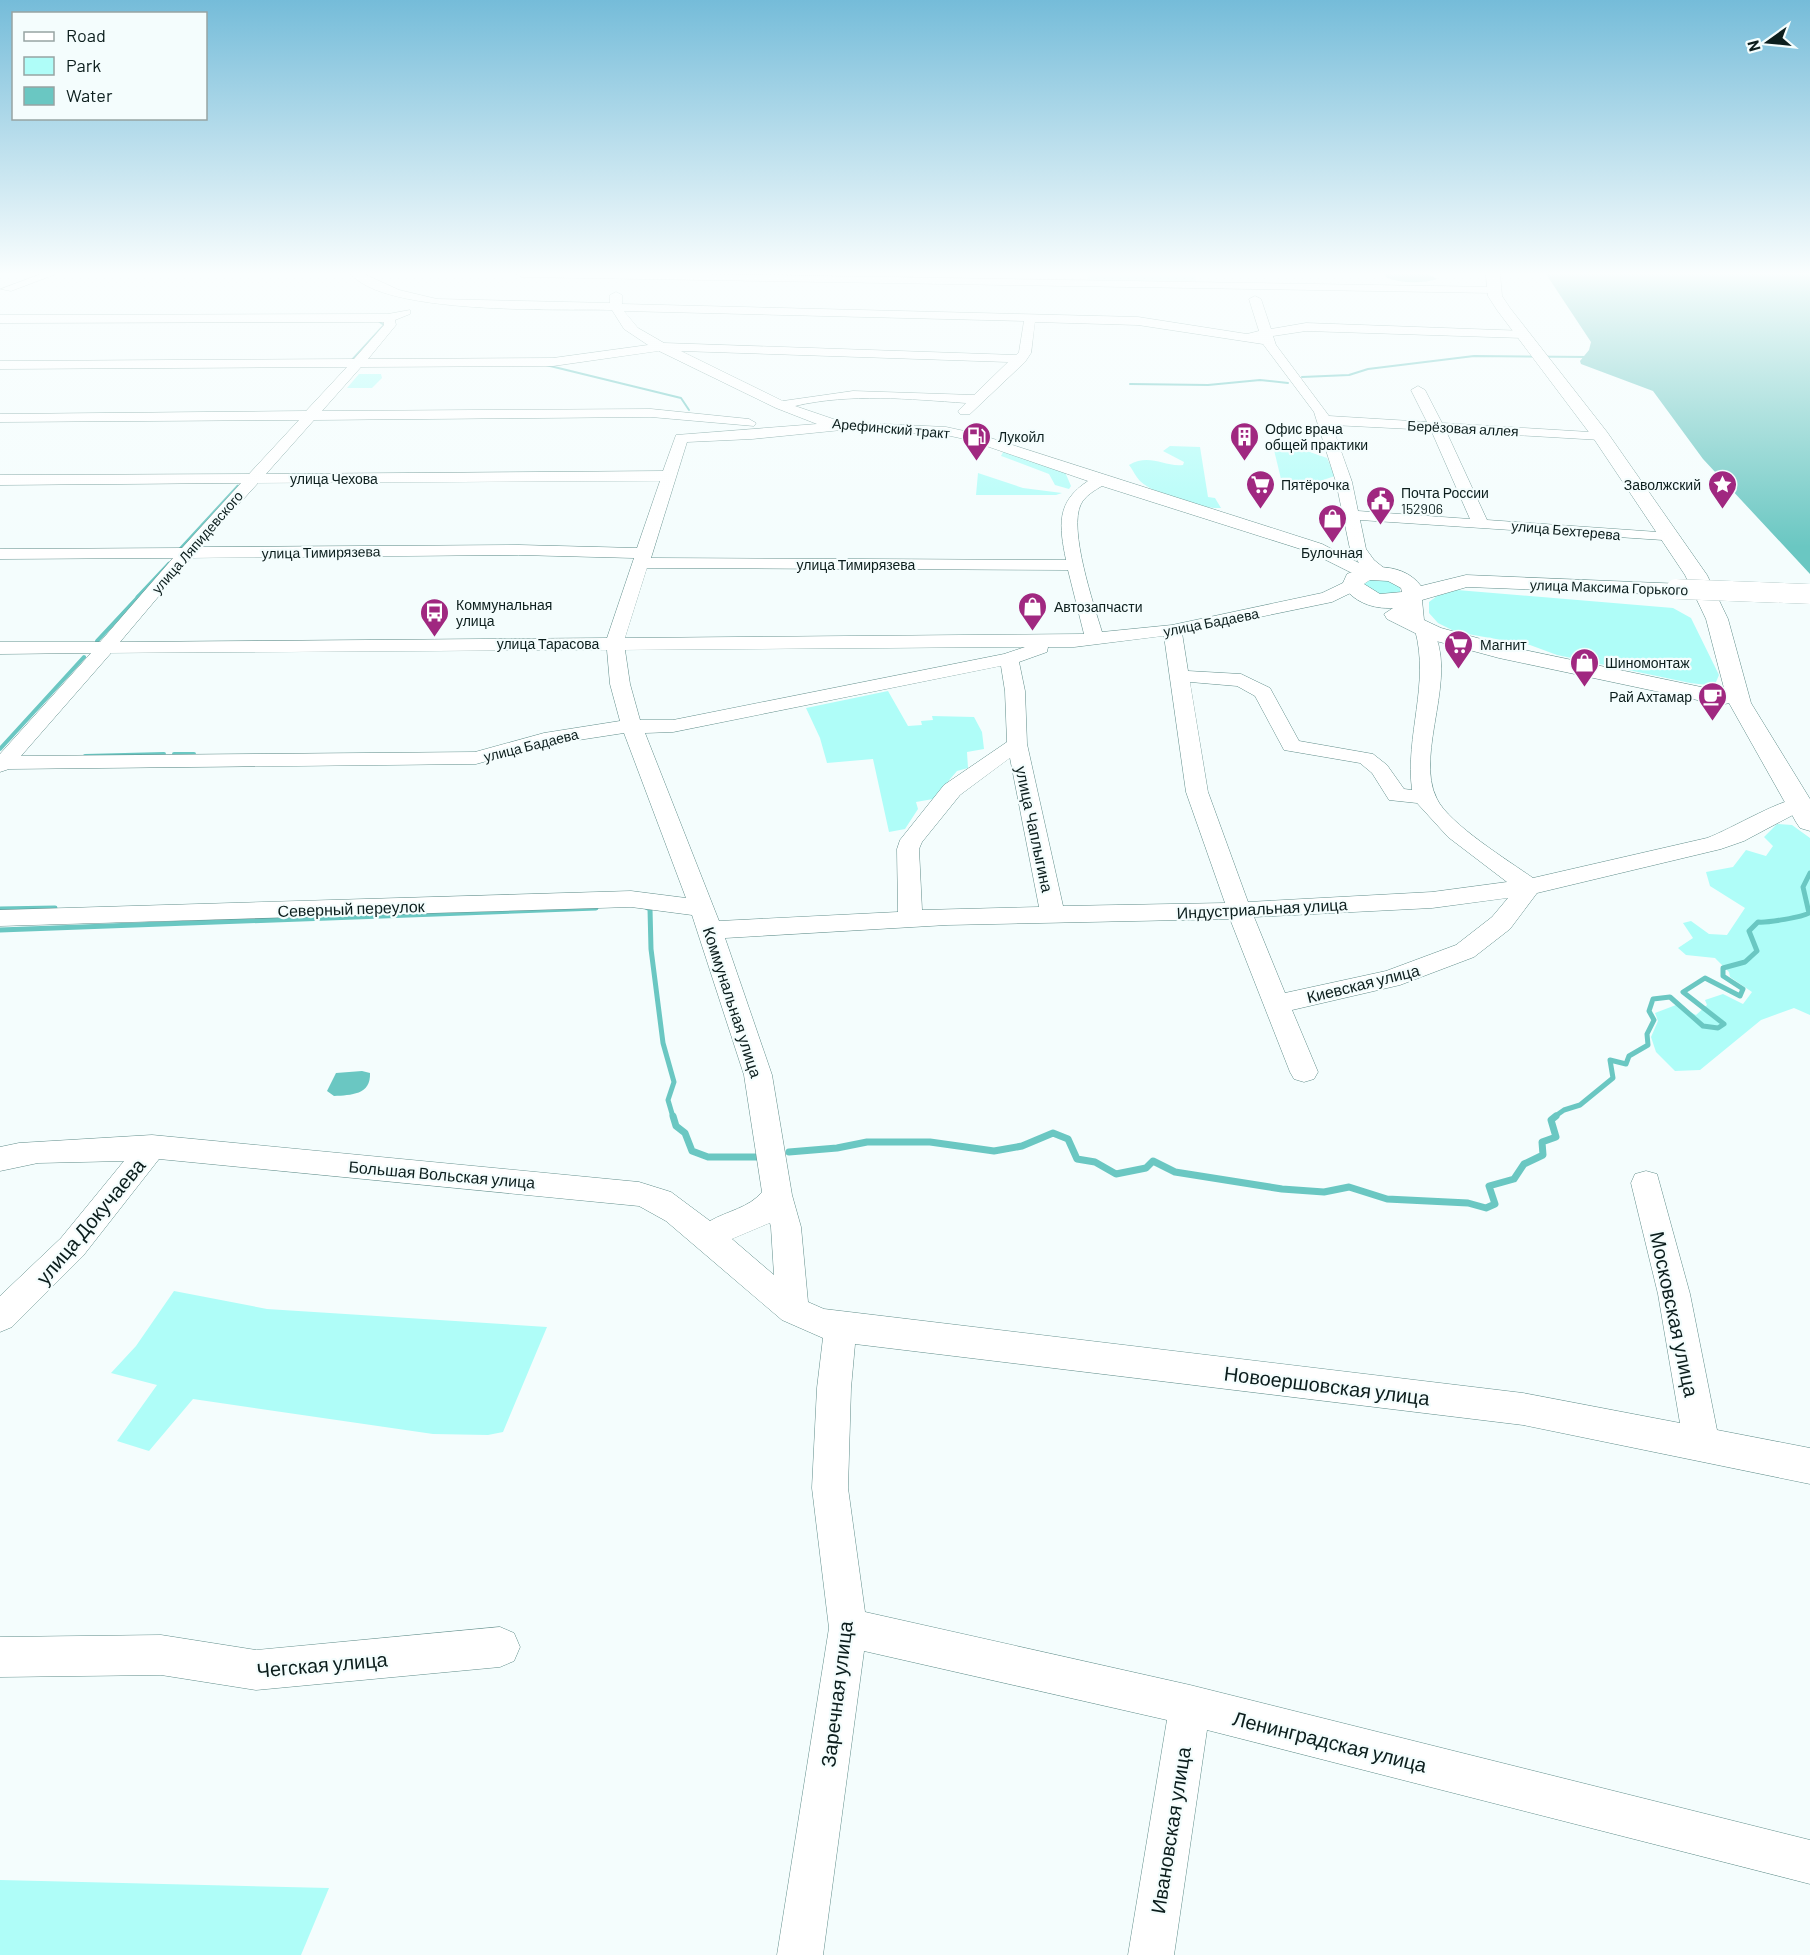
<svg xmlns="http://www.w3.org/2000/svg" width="1810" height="1955" viewBox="0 0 1810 1955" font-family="Barlow,sans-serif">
	<rect width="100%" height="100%" fill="#f4fdfd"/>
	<!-- built -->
	<path fill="#c1fdf8" d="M1086 274H1195L1196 281H1093L1088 278Z"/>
	<!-- green -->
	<g fill="#affdf8">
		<path d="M359 374H381L382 378 372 388H347Z"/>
		<path d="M1170 446 1200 447 1208 497 1215 498 1221 508C1201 509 1156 496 1140 481 1136 477 1133 470 1129 465 1150 453 1163 467 1183 465L1184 462 1163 451Z"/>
		<path d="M1274 450 1307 451 1327 458 1335 476 1317 482 1281 479Z"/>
		<path d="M1003 452H1009L1065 472 1071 486 1069 489 1055 485 1049 474 1004 457 1001 456Z"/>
		<path d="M978 473 1023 488 1062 493 1056 495H976Z"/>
		<path d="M1381 578 1400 585V593L1381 596 1364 589 1363 581Z"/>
		<path d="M1457 590 1673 608 1691 618 1719 675 1716 682 1707 685 1690 683 1557 655 1530 645 1456 632 1438 623 1429 613V602L1437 596Z"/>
		<path d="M888 691 908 726 922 725 921 721 933 720 932 716 974 717 982 732 984 749 967 752 968 768 957 771 933 799 916 802 918 809 905 829 889 832 873 759 827 763 820 738 806 708Z"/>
		<path d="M1777 824 1792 825 1810 838V1015L1794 1008 1761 1020 1700 1070 1675 1071 1656 1052 1651 1037 1658 1021 1655 1013 1676 1005 1696 1015 1707 1005 1705 1000 1723 994 1743 1004 1752 992 1730 977 1729 972 1715 958 1686 955 1678 948 1693 938 1683 923 1691 921 1709 934 1727 935 1745 908 1710 886 1706 872 1733 867 1746 850 1766 856 1773 846 1764 837Z"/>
		<path d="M174 1291 267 1309 547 1327 503 1432 488 1435 433 1434 193 1399 149 1451 117 1441 157 1385 111 1373 136 1346Z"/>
		<path d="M0 1880 329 1888 301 1955H0Z"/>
	</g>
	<!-- water -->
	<g fill="#6ac7c2">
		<path d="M1383 274H1428L1437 279C1422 284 1401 283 1387 278Z"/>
		<path d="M1546 274H1810V574L1703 459 1653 391 1581 364 1580 361 1589 350 1591 342Z"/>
		<path d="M362 1071 370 1073C371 1095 351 1095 334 1096L327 1091 336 1073Z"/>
	</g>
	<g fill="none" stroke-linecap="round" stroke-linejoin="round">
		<!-- stream-far4 -->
		<g stroke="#6ac7c2" stroke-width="2">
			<path d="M351 361 384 325 377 320"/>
			<path d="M546 365 681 398 689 410"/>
			<path d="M1302 377 1349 375 1368 369 1474 356 1589 357"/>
			<path d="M1130 384 1208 385 1260 380 1288 383"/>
		</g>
		<!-- stream-far3 -->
		<g stroke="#6ac7c2" stroke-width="3">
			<path d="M180 549 238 486"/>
			<path d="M137 597 169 563"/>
		</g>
		<!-- stream-far2 -->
		<g stroke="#6ac7c2" stroke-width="4">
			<path d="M97 641 139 596"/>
			<path d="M0 749 84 657"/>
			<path d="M174 754H194"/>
			<path d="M85 756 164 754"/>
		</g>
		<!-- stream-far1 -->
		<g stroke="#6ac7c2" stroke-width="5">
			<path d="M646 907 650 909 651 949 663 1043 674 1082 668 1100 673 1117"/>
			<path d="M0 909 55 908"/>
			<path d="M0 930 596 908"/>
			<path d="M1554 1117 1564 1110 1580 1105 1613 1078 1610 1060 1626 1064 1629 1056 1648 1045 1647 1034 1654 1020 1649 1011 1653 999 1670 997 1703 1026 1718 1028 1724 1024 1683 992 1705 978 1740 996 1743 989 1723 976V968L1745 962 1757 951 1749 931 1758 922C1767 923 1803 917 1809 913L1803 887 1810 873"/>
		</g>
		<!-- stream -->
		<g stroke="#6ac7c2" stroke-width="7">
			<path d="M673 1116 676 1126 685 1133 692 1151 708 1157H758"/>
			<path d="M789 1152 837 1148 867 1142H930L994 1151 1022 1146 1053 1133 1068 1139 1077 1159 1095 1162 1116 1174 1146 1168 1153 1161 1175 1172 1282 1189 1324 1192 1349 1187 1387 1199 1468 1203 1486 1208 1495 1204 1489 1186 1514 1179 1524 1164 1543 1155 1542 1142 1556 1137 1551 1120 1556 1116"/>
		</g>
		<defs>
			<g id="minor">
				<path d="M41 274H56L11 291 1 289Z"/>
				<path d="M351 274H364L399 290 437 299 610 303V295L616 292 622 295V304L1138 317 1247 334 1259 331 1249 299 1255 296 1261 299 1271 329 1306 323 1527 331 1529 334 1523 338 1306 331 1273 336 1276 345 1329 416 1427 422 1411 390 1418 386 1425 390 1442 423 1606 433V439L1601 440 1446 431 1487 520 1672 533 1680 538 1678 541 1360 520 1366 549 1374 560 1389 572 1380 577 1364 569 1356 573 1350 572 1310 552 1102 486C1095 490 1085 496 1081 504 1068 529 1094 605 1102 632L1172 625 1322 593 1347 581H1359L1362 585 1359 589 1332 602 1182 633 1188 671 1241 674 1270 688 1299 741 1373 754 1387 765 1404 789 1412 790C1405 735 1430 684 1415 630L1424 625 1430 626C1462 672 1413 753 1437 799 1449 824 1509 861 1533 878L1707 838C1730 830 1788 794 1806 798L1809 803 1806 808 1744 841 1721 849 1537 893 1510 929 1474 957 1400 985 1292 1010 1318 1072 1314 1079 1304 1082 1294 1079 1290 1072 1230 919 947 925 725 938 772 1075 792 1195 801 1227 808 1302 824 1309 1523 1393 1680 1423 1658 1294 1631 1183 1635 1174 1646 1171 1657 1174 1690 1294 1717 1430 1810 1448V1484L1523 1425 855 1344 851 1388 848 1488 865 1612 1190 1685 1810 1840V1884L1207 1730 1174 1955H1128L1167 1720 864 1651 823 1955H777L829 1628 812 1488 817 1388 823 1338 782 1320 666 1221 639 1206 159 1159 83 1256 12 1327 0 1332V1296L61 1238 124 1161 38 1163 0 1171V1147L19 1143 152 1135 639 1182 671 1192 710 1221C727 1211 749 1208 762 1192L744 1075 692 915 631 907 0 926V910L631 891 686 898 624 733 546 745 476 764 9 769 0 772V754L91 653 0 654V642H100L173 558 0 559V549L182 548 241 483 0 485V475L249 474 299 420 0 422V414L306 411 347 367 0 369V361L354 359 384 325V322L0 323V315L388 314 410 310V314L395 320 396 325 368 359 553 358 648 345 624 329 612 310C557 309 384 315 351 274ZM624 311 1024 321 1019 352 1016 355 664 343 638 328ZM1035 322 1138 325 1263 344 1314 412 1336 482 1350 549 1359 563 1322 544 978 434 946 427 842 422 795 406C851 393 909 399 966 403L958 411 960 414H970L1025 362 1031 353ZM659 351 776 408 817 424 676 435 663 471 266 474 314 420 651 417 754 426 756 423 749 419 651 409 322 411 361 367 553 366ZM681 351 1008 362 974 395 853 391 783 401ZM1332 425 1431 430 1470 519 1358 511 1352 482ZM842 430 946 435 969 440 1088 481C1056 502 1059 525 1066 560L651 558 687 442 752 439ZM660 481 637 548 519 545 200 547 258 483ZM519 555 634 558 607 638 120 642 191 558ZM647 568 1068 570 1084 634 625 638ZM1164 636 1186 792 1225 903 1063 906 1027 744 1025 691 1019 662 1047 652 1048 647H1074ZM1025 647 1004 654 673 720H640L630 684 625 650ZM607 650 610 684 620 721 544 733 475 752 21 756 111 653ZM1001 666 1005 691 1007 742 944 785 900 840 897 849 898 912 719 921 645 733 673 732ZM1190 682 1237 686 1255 696 1284 750 1360 763 1372 773 1389 800 1417 803 1448 837 1507 882 1432 892 1248 902 1208 792ZM1010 758 1039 907 922 910 919 849 922 842 960 795ZM1508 898 1492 917 1456 945 1386 971 1285 993 1254 917 1432 908ZM770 1223 771 1227 774 1275 732 1239Z"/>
				<path d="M517 274H704L1494 287 1500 290 1494 293 522 277Z"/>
				<path d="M500 1627 514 1633 520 1647 514 1661 500 1667 256 1690 161 1675 0 1677V1637L161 1635 256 1650Z"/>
			</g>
			<path id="major" d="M1486 274H1500L1502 296 1510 308 1607 432 1707 575 1728 619 1751 703 1810 799V831L1800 828 1796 822 1729 703 1721 705 1499 658 1425 638 1387 619 1384 614 1393 608C1372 609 1354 602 1342 585L1347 574C1371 563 1405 564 1421 586L1466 575 1684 584 1687 589 1684 594 1676 595 1467 587 1422 600 1424 620 1441 628 1510 647 1725 692 1706 619 1685 575 1594 439 1497 310 1488 296ZM1370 580 1388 581 1401 588 1402 592 1380 594 1364 584Z"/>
		</defs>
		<!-- minor casing -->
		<use href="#minor" stroke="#618e8b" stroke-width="1"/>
		<!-- major casing -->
		<use href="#major" stroke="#618e8b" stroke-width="1"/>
		<!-- minor -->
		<use href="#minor" fill="#fff" fill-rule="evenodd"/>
		<!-- major -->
		<use href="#major" fill="#fff" fill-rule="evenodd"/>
		<defs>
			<path id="major-bridge" d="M1676 589 1810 594"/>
		</defs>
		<!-- major-bridge casing -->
		<use href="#major-bridge" stroke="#618e8b" stroke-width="20" stroke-linecap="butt"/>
		<!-- major-bridge -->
		<use href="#major-bridge" stroke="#fff" stroke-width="20"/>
	</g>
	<!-- sky -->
	<linearGradient id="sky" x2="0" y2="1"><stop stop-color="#75bcd9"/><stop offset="0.5" stop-color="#fafefe"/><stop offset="1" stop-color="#fafefe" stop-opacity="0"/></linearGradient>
	<rect width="1810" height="547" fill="url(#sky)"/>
	<!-- icons -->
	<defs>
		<symbol id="fuel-pin" viewBox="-11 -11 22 30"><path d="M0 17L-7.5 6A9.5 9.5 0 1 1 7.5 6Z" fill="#a02880" stroke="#f4fdfd"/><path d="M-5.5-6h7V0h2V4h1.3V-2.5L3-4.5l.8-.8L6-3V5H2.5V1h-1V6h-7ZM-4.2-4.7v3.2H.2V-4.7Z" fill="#fff"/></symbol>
		<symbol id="building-pin" viewBox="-11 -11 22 30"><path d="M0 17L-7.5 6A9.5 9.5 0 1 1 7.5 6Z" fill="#a02880" stroke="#f4fdfd"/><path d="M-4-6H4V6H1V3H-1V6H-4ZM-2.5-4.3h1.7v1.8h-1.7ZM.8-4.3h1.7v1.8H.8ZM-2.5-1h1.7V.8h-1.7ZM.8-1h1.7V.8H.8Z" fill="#fff"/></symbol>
		<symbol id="supermarket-pin" viewBox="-11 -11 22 30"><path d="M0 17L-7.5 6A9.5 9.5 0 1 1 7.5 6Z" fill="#a02880" stroke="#f4fdfd"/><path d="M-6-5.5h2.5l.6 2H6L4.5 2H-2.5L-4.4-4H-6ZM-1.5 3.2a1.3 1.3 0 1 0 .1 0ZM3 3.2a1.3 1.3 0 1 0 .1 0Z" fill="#fff"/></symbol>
		<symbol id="sight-pin" viewBox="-11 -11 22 30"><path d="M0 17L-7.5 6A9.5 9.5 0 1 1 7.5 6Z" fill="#a02880" stroke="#f4fdfd"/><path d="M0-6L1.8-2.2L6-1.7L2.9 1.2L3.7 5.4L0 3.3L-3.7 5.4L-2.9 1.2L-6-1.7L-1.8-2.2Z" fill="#fff"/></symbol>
		<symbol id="civic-pin" viewBox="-11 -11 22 30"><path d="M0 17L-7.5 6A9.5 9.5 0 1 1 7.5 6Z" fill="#a02880" stroke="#f4fdfd"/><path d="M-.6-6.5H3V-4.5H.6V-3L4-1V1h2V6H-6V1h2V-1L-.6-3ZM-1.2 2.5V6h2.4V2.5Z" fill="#fff"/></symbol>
		<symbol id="shop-pin" viewBox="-11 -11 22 30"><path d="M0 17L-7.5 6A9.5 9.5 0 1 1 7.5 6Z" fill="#a02880" stroke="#f4fdfd"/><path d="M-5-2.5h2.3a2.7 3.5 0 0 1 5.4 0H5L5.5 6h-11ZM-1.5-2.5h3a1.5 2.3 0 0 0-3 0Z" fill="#fff"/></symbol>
		<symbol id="bus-pin" viewBox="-11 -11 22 30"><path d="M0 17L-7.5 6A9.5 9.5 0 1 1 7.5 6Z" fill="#a02880" stroke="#f4fdfd"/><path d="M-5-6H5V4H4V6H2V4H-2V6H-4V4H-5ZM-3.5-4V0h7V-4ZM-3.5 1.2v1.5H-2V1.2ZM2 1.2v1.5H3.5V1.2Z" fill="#fff"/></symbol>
		<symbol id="cafe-pin" viewBox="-11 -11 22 30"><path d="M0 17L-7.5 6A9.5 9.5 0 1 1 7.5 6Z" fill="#a02880" stroke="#f4fdfd"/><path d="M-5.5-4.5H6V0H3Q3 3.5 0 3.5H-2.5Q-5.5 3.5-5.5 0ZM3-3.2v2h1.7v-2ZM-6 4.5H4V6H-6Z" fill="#fff"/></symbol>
	</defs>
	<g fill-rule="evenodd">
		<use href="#fuel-pin" x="960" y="420" width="33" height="45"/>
		<use href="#building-pin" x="1228" y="420" width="33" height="45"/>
		<use href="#supermarket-pin" x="1244" y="468" width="33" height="45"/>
		<use href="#sight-pin" x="1706" y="468" width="33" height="45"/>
		<use href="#civic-pin" x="1364" y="484" width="33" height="45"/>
		<use href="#shop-pin" x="1316" y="502" width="33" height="45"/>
		<use href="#shop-pin" x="1016" y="590" width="33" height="45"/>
		<use href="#bus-pin" x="418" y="596" width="33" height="45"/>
		<use href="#supermarket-pin" x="1442" y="628" width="33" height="45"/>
		<use href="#shop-pin" x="1568" y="646" width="33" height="45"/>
		<use href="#cafe-pin" x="1696" y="680" width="33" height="45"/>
	</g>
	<g text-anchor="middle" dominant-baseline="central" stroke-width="4.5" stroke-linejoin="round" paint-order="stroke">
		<!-- far-street labels -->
		<g font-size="14" fill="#0c1e1d" stroke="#f4fdfd">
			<text transform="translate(891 428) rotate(5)">Арефинский тракт</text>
			<text transform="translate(1463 428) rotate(3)">Берёзовая аллея</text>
			<text x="334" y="478">улица Чехова</text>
			<text transform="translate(1566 530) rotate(5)">улица Бехтерева</text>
			<text transform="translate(197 542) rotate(-49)">улица Ляпидевского</text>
			<text transform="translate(321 552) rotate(-1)">улица Тимирязева</text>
			<text x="856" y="564">улица Тимирязева</text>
			<text transform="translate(1609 587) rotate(2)">улица Максима Горького</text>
			<text transform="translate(1211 622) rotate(-11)">улица Бадаева</text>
			<text x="548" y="643">улица Тарасова</text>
			<text transform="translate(531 745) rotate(-14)">улица Бадаева</text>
		</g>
		<!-- far-poi labels -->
		<g font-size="14" fill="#0c1e1d" stroke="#f4fdfd" text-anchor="start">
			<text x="1265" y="428">Офис врача<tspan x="1265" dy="16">общей практики</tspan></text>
			<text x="998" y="436">Лукойл</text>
			<text x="1281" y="484">Пятёрочка</text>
			<text x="1701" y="484" text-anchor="end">Заволжский</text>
			<text x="1401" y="492">Почта России<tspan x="1401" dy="16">152906</tspan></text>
			<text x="1332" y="552" text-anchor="middle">Булочная</text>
			<text x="456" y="604">Коммунальная<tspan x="456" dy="16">улица</tspan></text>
			<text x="1054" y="606">Автозапчасти</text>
			<text x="1480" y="644">Магнит</text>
			<text x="1605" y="662">Шиномонтаж</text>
			<text x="1692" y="696" text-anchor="end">Рай Ахтамар</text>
		</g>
		<!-- street labels -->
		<g font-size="16" fill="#0c1e1d" stroke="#f4fdfd">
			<text transform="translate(1035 829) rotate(78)">улица Чаплыгина</text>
			<text transform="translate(351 908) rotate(-2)">Северный переулок</text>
			<text transform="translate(1262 908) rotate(-3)">Индустриальная улица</text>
			<text transform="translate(1363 983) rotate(-14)">Киевская улица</text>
			<text transform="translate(733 1002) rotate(72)">Коммунальная улица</text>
			<text transform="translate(442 1174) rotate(5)">Большая Вольская улица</text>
		</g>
		<!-- near-street labels -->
		<g font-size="20" fill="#0c1e1d" stroke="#f4fdfd">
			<text transform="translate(90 1221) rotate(-50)">улица Докучаева</text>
			<text transform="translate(1675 1314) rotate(78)">Московская улица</text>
			<text transform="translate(1327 1385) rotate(7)">Новоершовская улица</text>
			<text transform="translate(322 1664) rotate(-5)">Чегская улица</text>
			<text transform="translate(836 1694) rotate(-83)">Заречная улица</text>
			<text transform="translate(1330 1741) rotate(14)">Ленинградская улица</text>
			<text transform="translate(1170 1830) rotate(-81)">Ивановская улица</text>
		</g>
	</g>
	<!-- legend -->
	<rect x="12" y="12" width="195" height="108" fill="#f4fdfd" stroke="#97a4a3" stroke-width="1.5"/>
	<rect x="24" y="32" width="30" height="9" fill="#ffffff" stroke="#97a4a3" stroke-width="1.5"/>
	<text x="66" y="42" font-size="18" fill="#0c1e1d">Road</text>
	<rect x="24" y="57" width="30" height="18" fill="#affdf8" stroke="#97a4a3" stroke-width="1.5"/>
	<text x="66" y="72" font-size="18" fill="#0c1e1d">Park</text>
	<rect x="24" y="87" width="30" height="18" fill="#6ac7c2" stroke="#97a4a3" stroke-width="1.5"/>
	<text x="66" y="102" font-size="18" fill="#0c1e1d">Water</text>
	<!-- north arrow -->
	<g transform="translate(1768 42) rotate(255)" stroke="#f4fdfd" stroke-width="4.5" paint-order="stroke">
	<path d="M0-4.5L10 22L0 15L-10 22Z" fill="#0c1e1d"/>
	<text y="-9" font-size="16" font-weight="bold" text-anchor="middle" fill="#0c1e1d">N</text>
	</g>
</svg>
